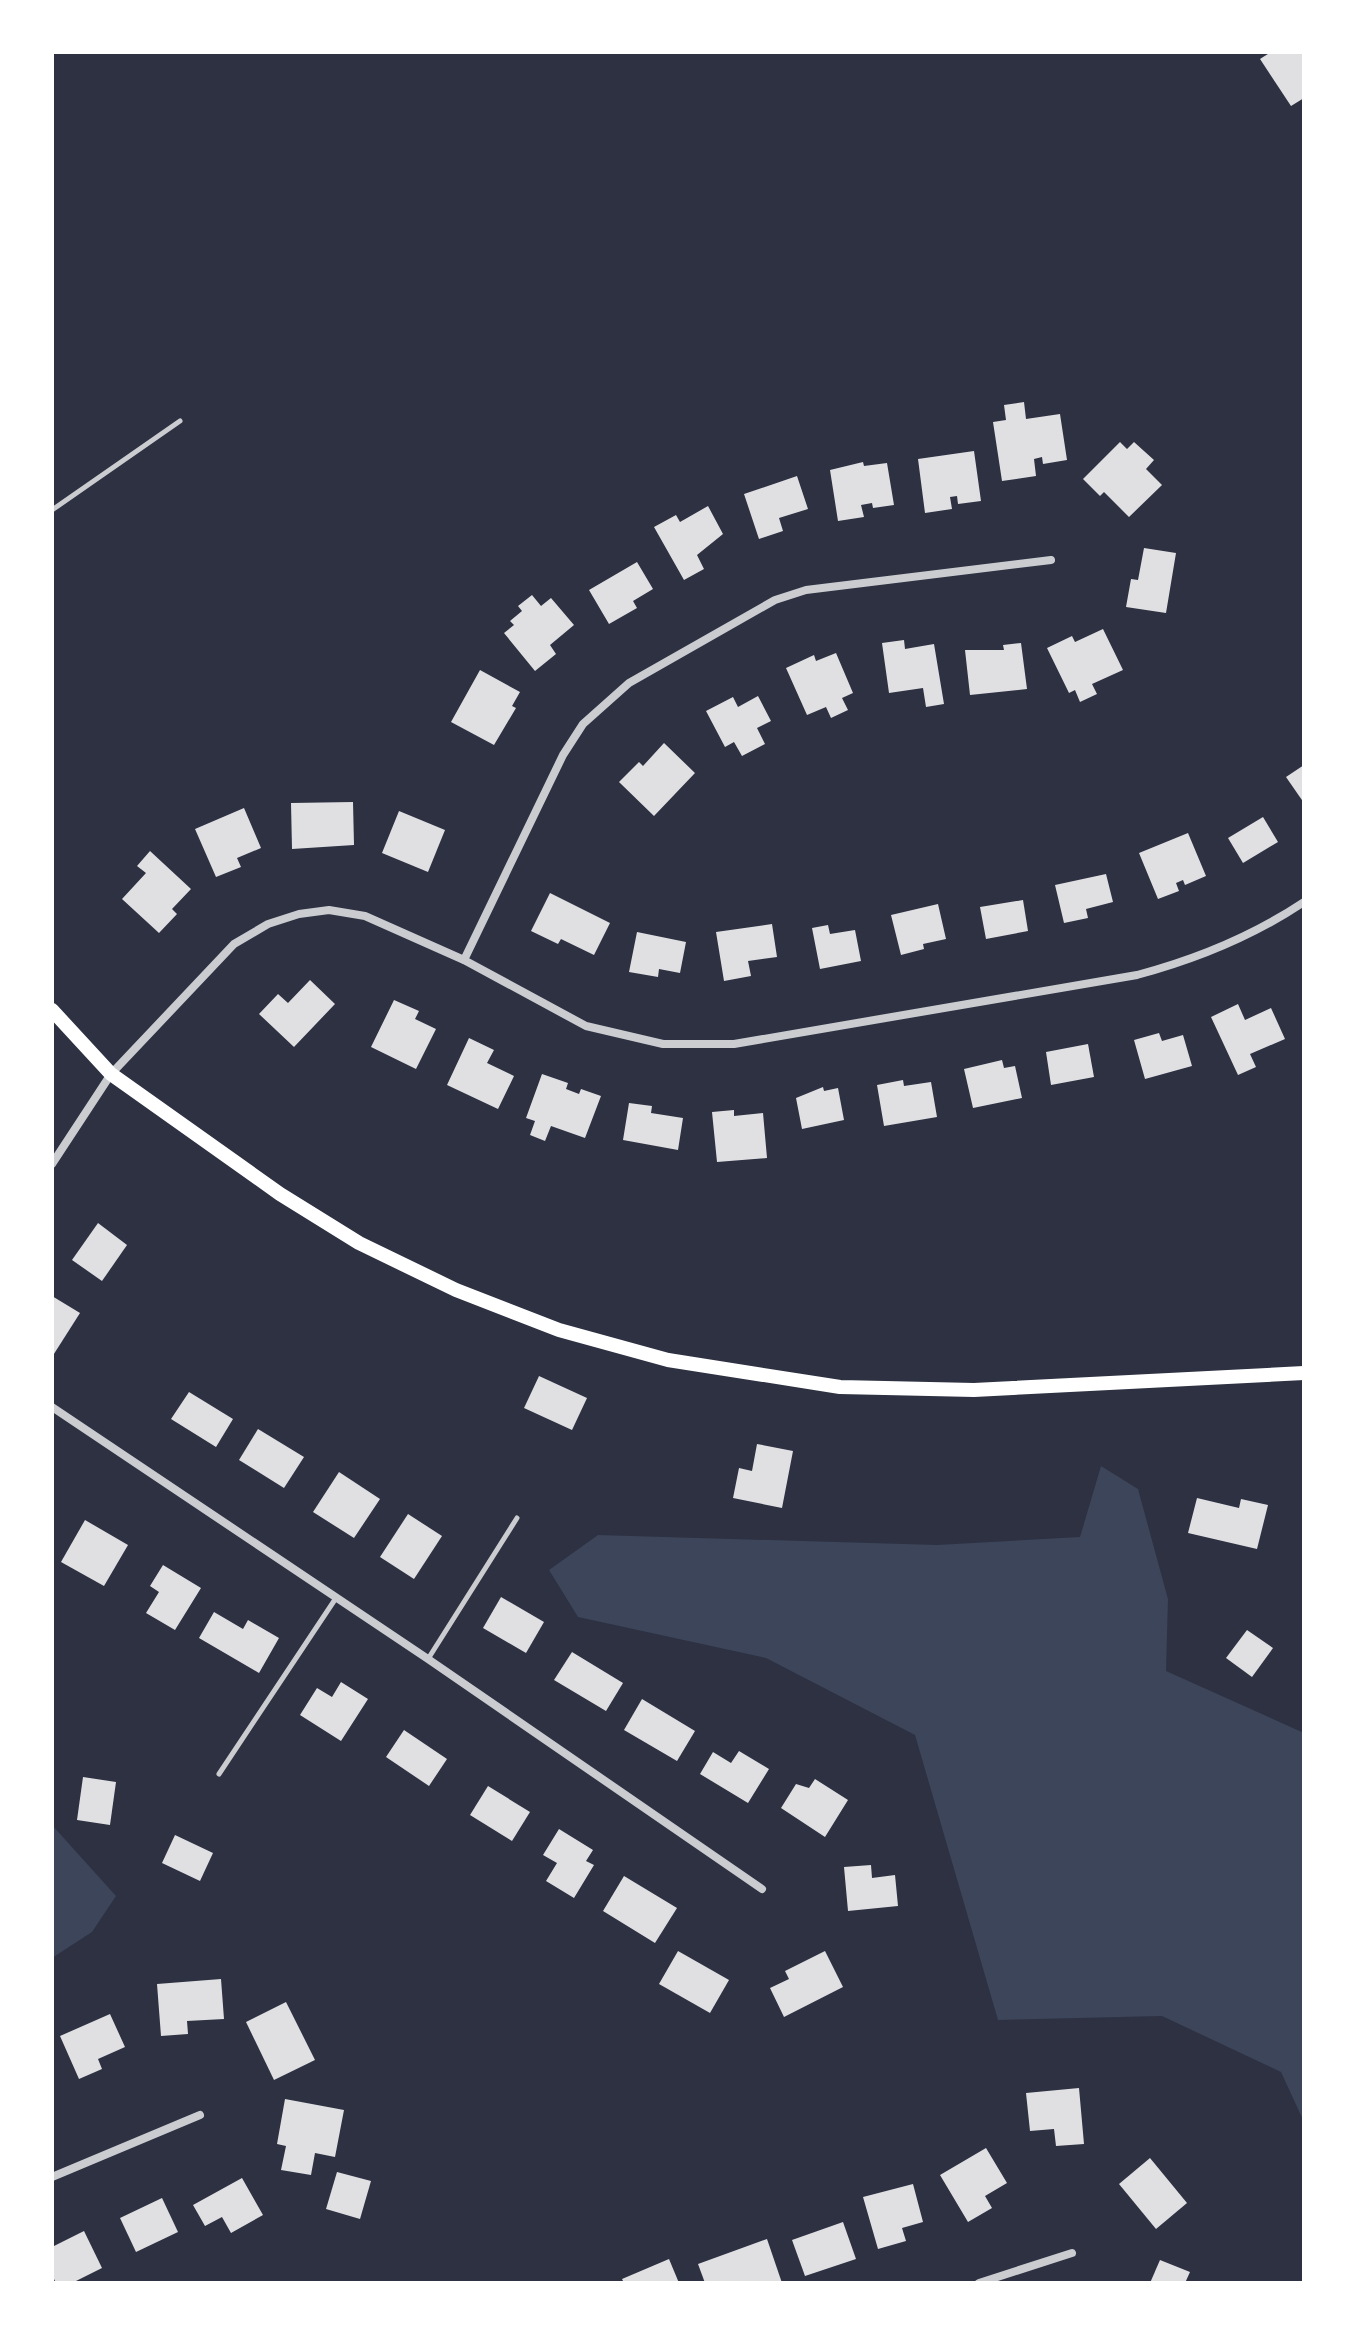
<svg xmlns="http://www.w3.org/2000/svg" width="1356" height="2335" viewBox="0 0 1356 2335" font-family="Rubik,sans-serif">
	<rect width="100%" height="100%" fill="#2d3142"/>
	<!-- green -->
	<g fill="#3c4559">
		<path d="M1101 1466 1138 1489 1168 1599 1166 1671 1304 1733V2122L1281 2072 1162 2016 998 2020 915 1735 766 1658 578 1617 549 1570 598 1535 937 1545 1080 1537Z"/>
		<path d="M52 1825 116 1896 92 1932 52 1958Z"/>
	</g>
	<!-- building -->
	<g fill="#e0e0e3">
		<path d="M1271 52H1304V98L1291 106 1260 59Z"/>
		<path d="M1024 402 1026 419 1060 414 1067 460 1043 464 1042 457 1034 459 1036 476 1002 481 993 422 1006 420 1004 405Z"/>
		<path d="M1120 442 1127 449 1134 442 1154 460 1146 469 1162 485 1129 517 1104 492 1100 496 1083 479Z"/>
		<path d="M974 451 981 501 958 504 957 496 950 497 952 509 925 513 918 459Z"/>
		<path d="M863 462 864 466 887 463 894 505 873 508 872 503 861 505 864 517 838 521 830 470Z"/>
		<path d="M797 476 808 509 779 518 783 531 759 539 744 494Z"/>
		<path d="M708 506 723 534 697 555 704 569 684 580 654 527 676 515 680 522Z"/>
		<path d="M1144 548 1176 553 1166 613 1126 607 1131 579 1138 580Z"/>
		<path d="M637 562 653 589 633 601 637 608 609 624 589 590Z"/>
		<path d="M532 595 541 606 551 598 574 625 550 645 556 654 535 671 504 633 514 625 510 621 522 611 518 606Z"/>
		<path d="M1103 629 1123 670 1092 684 1097 694 1080 702 1075 690 1069 693 1047 648 1072 636 1075 642Z"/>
		<path d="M904 640 905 649 934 644 944 704 926 707 923 688 889 693 882 643Z"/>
		<path d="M1021 643 1027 689 970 695 965 650H1004L1003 645Z"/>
		<path d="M836 653 853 693 842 698 848 710 831 718 826 707 807 715 786 668 814 655 816 661Z"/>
		<path d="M480 670 520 692 512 706 516 708 494 745 451 722Z"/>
		<path d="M758 696 771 721 757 728 765 744 742 756 734 742 725 747 706 711 733 697 738 707Z"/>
		<path d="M664 743 695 773 654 816 619 782 639 762 643 766Z"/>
		<path d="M1304 765V803L1286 777Z"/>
		<path d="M353 802 354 845 292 849 291 803Z"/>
		<path d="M244 808 261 848 237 858 241 867 216 877 195 829Z"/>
		<path d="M399 811 445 830 428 872 382 853Z"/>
		<path d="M1263 817 1278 842 1243 863 1228 838Z"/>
		<path d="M1188 833 1206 876 1185 885 1183 880 1176 883 1179 891 1158 899 1139 853Z"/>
		<path d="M150 851 191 889 172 909 177 914 159 933 122 899 146 873 137 866Z"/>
		<path d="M1106 874 1113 902 1086 909 1088 918 1064 923 1055 885Z"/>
		<path d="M550 893 610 923 594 955 561 939 558 944 531 931Z"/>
		<path d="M1023 900 1028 931 986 939 980 907Z"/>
		<path d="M938 904 946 939 923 944 924 949 901 955 891 915Z"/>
		<path d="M772 924 777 957 748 961 751 976 724 981 716 932Z"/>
		<path d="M828 925 830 934 855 930 861 961 820 969 812 928Z"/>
		<path d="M637 932 686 942 680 973 659 969 658 977 629 972Z"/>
		<path d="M310 980 335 1004 294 1047 259 1014 278 994 288 1003Z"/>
		<path d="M394 1000 419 1011 415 1019 436 1029 416 1069 371 1047Z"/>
		<path d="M1238 1004 1245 1020 1271 1008 1285 1039 1250 1054 1256 1067 1238 1075 1211 1017Z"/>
		<path d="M1159 1033 1162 1041 1183 1035 1192 1066 1145 1079 1134 1040Z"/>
		<path d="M469 1038 494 1050 487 1063 514 1076 498 1109 447 1085Z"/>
		<path d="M1088 1044 1094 1077 1051 1085 1046 1052Z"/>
		<path d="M1002 1060 1004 1068 1015 1066 1022 1098 973 1108 964 1069Z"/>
		<path d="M542 1074 568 1083 566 1089 579 1094 581 1089 601 1096 585 1138 551 1126 545 1141 530 1135 535 1121 526 1118Z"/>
		<path d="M903 1080 904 1086 931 1082 937 1117 884 1126 877 1085Z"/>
		<path d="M823 1087 824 1091 838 1088 844 1120 802 1129 796 1098Z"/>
		<path d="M629 1103 652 1106 651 1113 683 1118 678 1150 623 1140Z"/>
		<path d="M734 1110V1116L763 1113 767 1158 717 1162 712 1112Z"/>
		<path d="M98 1223 127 1245 102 1281 72 1260Z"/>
		<path d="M52 1296 80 1313 52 1357Z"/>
		<path d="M539 1376 587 1398 572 1430 524 1408Z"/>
		<path d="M189 1392 233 1419 216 1447 171 1419Z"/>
		<path d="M258 1429 304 1457 284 1488 239 1460Z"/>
		<path d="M757 1444 793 1451 782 1508 733 1498 739 1468 752 1471Z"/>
		<path d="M339 1472 380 1499 354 1538 313 1512Z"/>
		<path d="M1197 1498 1239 1508 1241 1499 1268 1505 1257 1549 1188 1533Z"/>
		<path d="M408 1514 442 1536 414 1579 380 1557Z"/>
		<path d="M85 1520 128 1545 104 1586 61 1562Z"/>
		<path d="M163 1565 201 1588 175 1630 146 1613 159 1592 150 1586Z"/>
		<path d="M501 1597 544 1622 526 1653 483 1628Z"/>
		<path d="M214 1612 243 1629 248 1620 279 1638 259 1673 199 1638Z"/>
		<path d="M1247 1630 1273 1648 1252 1677 1226 1658Z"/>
		<path d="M572 1652 623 1683 606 1711 554 1680Z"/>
		<path d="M341 1682 368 1699 341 1741 300 1715 317 1688 332 1697Z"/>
		<path d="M642 1699 695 1731 677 1761 624 1730Z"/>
		<path d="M404 1730 447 1759 429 1786 386 1757Z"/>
		<path d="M739 1751 769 1769 748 1803 700 1774 713 1752 731 1763Z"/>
		<path d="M83 1777 116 1782 110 1825 77 1820Z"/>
		<path d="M815 1779 848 1800 825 1837 781 1808 796 1784 809 1788Z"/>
		<path d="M488 1786 530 1812 512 1841 470 1815Z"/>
		<path d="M559 1829 593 1850 586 1861 594 1865 574 1898 546 1881 557 1863 543 1855Z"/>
		<path d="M175 1835 213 1853 200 1881 162 1863Z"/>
		<path d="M871 1865 872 1878 895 1875 898 1906 848 1911 844 1867Z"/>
		<path d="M624 1876 677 1908 655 1943 603 1911Z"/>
		<path d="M678 1951 729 1980 710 2013 659 1984Z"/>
		<path d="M825 1951 843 1987 784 2017 770 1988 789 1979 785 1971Z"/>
		<path d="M221 1979 224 2019 187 2021 188 2034 161 2036 157 1984Z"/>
		<path d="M286 2002 315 2060 274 2080 246 2022Z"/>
		<path d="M110 2014 125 2047 98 2059 102 2069 79 2079 60 2036Z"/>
		<path d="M1079 2088 1084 2144 1056 2146 1054 2129 1030 2131 1026 2093Z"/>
		<path d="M285 2099 344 2110 335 2157 315 2153 311 2175 281 2170 286 2146 277 2144Z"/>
		<path d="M986 2148 1007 2183 985 2196 992 2208 968 2222 940 2175Z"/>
		<path d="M1150 2158 1187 2203 1156 2229 1119 2184Z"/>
		<path d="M337 2172 371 2181 360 2219 326 2209Z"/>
		<path d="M242 2178 263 2215 231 2233 222 2217 205 2226 193 2205Z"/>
		<path d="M913 2184 923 2222 902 2228 906 2241 878 2249 863 2197Z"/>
		<path d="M162 2198 178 2232 136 2252 120 2218Z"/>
		<path d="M843 2222 856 2259 805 2276 792 2240Z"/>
		<path d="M84 2231 102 2268 72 2283H56L52 2275V2247Z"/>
		<path d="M767 2239 782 2283H705L698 2264Z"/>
		<path d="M669 2259 679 2283H624L622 2279Z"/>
		<path d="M1160 2260 1190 2272 1185 2283H1150Z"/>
	</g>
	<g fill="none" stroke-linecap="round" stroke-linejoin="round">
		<!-- service -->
		<g stroke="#caccd0" stroke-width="5">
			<path d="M52 510 180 421"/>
			<path d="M428 1659 517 1518"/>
			<path d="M219 1774 336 1598"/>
		</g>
		<!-- minor -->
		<g stroke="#caccd0" stroke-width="8">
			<path d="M464 960 563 755 583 724 629 683 775 600 806 590 1051 560"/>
			<path d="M52 1164 111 1074 234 944 268 924 299 914 329 910 365 916 464 960 586 1026 663 1044H734L1137 975C1197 959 1253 936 1304 902"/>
			<path d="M52 1407 428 1659 762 1889"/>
			<path d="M52 2177 200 2115"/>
			<path d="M979 2283 1072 2253"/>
		</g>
		<!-- secondary -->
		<path stroke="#fff" stroke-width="14" d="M52 1010 111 1074 280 1194 359 1243 456 1290 559 1330 668 1360 840 1387 974 1390 1304 1373"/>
	</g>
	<!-- border -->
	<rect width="1356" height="2335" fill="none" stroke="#ffffff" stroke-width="108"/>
</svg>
